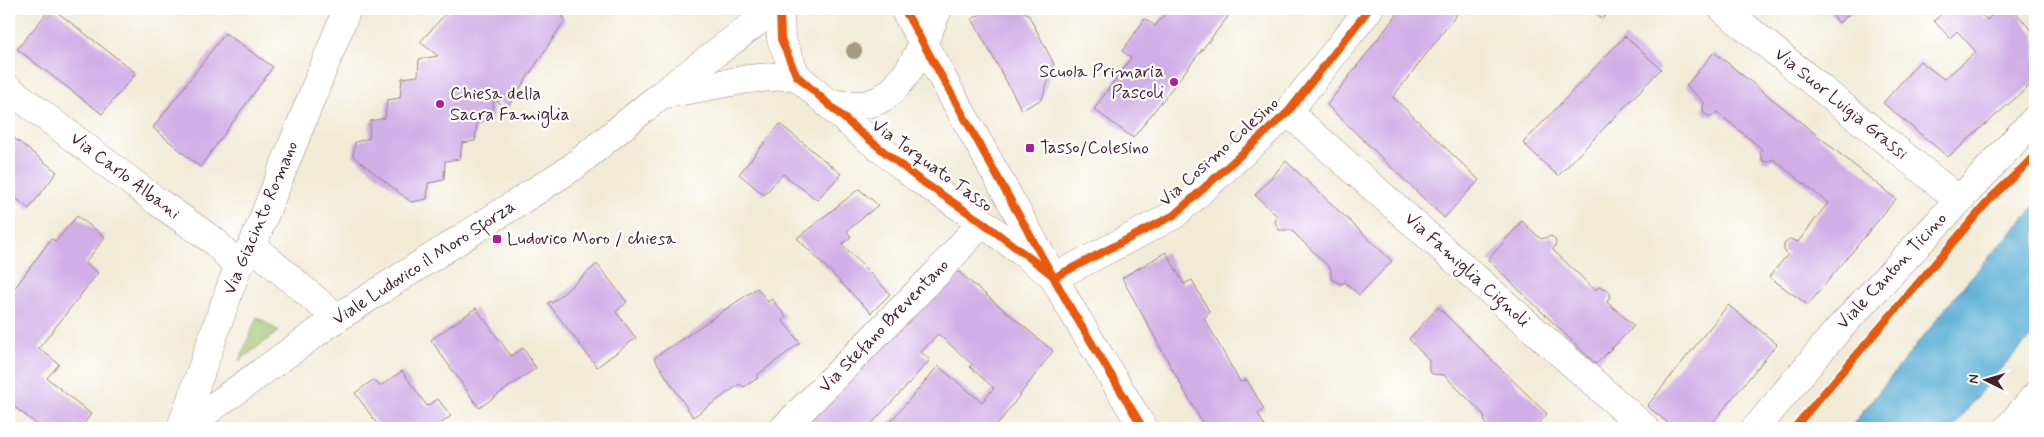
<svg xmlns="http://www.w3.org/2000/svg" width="2044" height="437" viewBox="0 0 2044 437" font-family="Mynerve,sans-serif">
	<rect width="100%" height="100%" fill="#fff"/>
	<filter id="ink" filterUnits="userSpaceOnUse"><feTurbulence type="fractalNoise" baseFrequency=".02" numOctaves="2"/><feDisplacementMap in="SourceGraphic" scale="10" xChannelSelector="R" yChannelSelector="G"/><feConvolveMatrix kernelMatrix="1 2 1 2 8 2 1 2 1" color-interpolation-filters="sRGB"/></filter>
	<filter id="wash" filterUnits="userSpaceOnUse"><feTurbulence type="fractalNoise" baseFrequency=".0096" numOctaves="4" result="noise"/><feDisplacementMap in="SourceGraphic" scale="20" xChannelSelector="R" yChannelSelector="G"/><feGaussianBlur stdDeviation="1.12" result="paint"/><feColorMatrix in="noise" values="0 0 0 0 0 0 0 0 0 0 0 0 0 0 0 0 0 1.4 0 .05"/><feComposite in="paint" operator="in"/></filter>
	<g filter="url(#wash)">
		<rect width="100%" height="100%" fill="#f1ebd6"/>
		<!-- green -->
		<path fill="#a0c46e" stroke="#75724c" d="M257 317 279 331 239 361Z"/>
		<!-- water -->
		<path fill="#57add4" stroke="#506680" d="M2035 206V333L1989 381 1953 428H1850L1966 283Z"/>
		<g id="blocks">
			<!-- building -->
			<g fill="#d0afe7">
				<path d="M50 9H53L136 73 102 114 17 49Z"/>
				<path d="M450 9H558L565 20 507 108 494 99 492 119 477 123 475 141 462 143 460 159 445 161 444 180 428 183 427 199 411 202 353 156 355 142 369 138 370 121 385 118 387 100 400 98 402 78 418 76 419 59 438 56 420 42Z"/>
				<path d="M990 9H1020L1028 14 1054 64 1042 99 1022 110 972 19Z"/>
				<path d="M1169 9H1234L1133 138 1094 109 1131 58 1122 51 1145 19 1155 26Z"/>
				<path d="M1401 9H1461L1393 97 1479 180 1444 218 1327 105Z"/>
				<path d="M1590 9H1611L1602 19Z"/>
				<path d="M1827 9H1855L1839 23Z"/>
				<path d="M1947 9H1977L1987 20 1998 9H2013L2034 34 2035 33V81L1948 157 1883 103 1920 61 1944 79 1976 52 1957 31 1950 38 1934 21Z"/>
				<path d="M225 33 273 67 200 167 153 128Z"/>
				<path d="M1625 36 1661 69 1558 176 1523 143Z"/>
				<path d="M1714 52 1896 199 1808 305 1769 277 1788 254 1784 251V244L1790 239 1798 242 1828 203 1773 159 1768 162 1763 161 1760 153 1762 149 1717 112 1713 116H1708L1704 113 1703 109 1704 102 1686 86Z"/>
				<path d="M780 124 841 174 817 200 783 174 764 195 739 174Z"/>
				<path d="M9 134 57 172 29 209 9 193Z"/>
				<path d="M1286 161 1392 261 1359 295 1345 282 1341 284 1331 279V269L1291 230H1279L1275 222 1277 216 1255 195Z"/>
				<path d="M859 189 878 205 847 231 851 237 842 244 890 294 871 313 797 238Z"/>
				<path d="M77 216 105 237 85 263 98 273 39 348 59 364 47 378 91 414 81 428H42L9 403V296L51 239 56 241Z"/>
				<path d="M1522 221 1541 239 1551 236 1555 239 1556 244 1553 250 1595 290 1599 287 1606 289 1610 292V297L1607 302 1634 326 1596 364 1488 260Z"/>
				<path d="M1166 252 1184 284 1192 280 1210 313 1204 318 1240 382 1247 380 1264 409 1258 414 1266 428H1205L1122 278Z"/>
				<path d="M597 264 627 302 616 312 636 338 597 367 548 303 550 301 552 303Z"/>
				<path d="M954 268 1053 351 995 428H885L938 366 982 402 994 388 970 367 972 364 938 334 921 352 930 360 868 428H792Z"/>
				<path d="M757 288 768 302 772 299 786 317 783 321 800 343 756 376 758 378 744 387 740 384 693 417 654 358Z"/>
				<path d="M1728 305 1777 344 1708 428H1674L1647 406Z"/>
				<path d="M1438 307 1547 414 1535 428 1488 427 1485 424 1484 415 1444 375 1432 374 1429 370V360L1409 339Z"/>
				<path d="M476 308 511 356 523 348 536 368 479 408 431 340Z"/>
				<path d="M402 371 427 406 438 399 451 416 437 426 439 428H380L355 393 373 380 380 386Z"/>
			</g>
		</g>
	</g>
	<g filter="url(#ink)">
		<use href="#blocks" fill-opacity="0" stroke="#9e8580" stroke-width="1"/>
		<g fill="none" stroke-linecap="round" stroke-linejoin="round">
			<defs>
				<g id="minor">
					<path d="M780 9 781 39 796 75 856 129 917 178 982 222 1045 270"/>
					<path d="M904 9 1070 307 1143 428"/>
					<path d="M1723 9 1959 200"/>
					<path d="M9 89 158 202 214 241 238 266"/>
					<path d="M666 94 748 79 796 75"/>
					<path d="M829 104C841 104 855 106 867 104 904 98 925 39 938 9"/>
					<path d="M1288 112 1645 428"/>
					<path d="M252 246 337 318"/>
					<path d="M1055 277 1174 215 1288 112 1369 9"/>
					<path d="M181 428 238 266 252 246 347 9"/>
					<path d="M184 428 337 318 573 167 662 94 774 9"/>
					<path d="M784 428 937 273 982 222"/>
					<path d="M1756 428 1836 332 2035 119"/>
					<path d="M2008 428 2035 396"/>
				</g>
			</defs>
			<!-- minor casing -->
			<use href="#minor" stroke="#9e8580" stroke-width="29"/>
			<!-- minor -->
			<use href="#minor" stroke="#fff" stroke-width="28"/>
			<defs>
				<g id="cycleway">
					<path d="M780 9 781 39 796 75 856 129 917 178 982 222 1051 274"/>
					<path d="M904 9 1070 307 1143 428"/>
					<path d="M1055 277 1174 215 1288 112 1369 9"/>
					<path d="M1794 428 1991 198 2035 156"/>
				</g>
			</defs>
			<!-- cycleway casing -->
			<use href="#cycleway" stroke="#fff" stroke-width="11"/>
			<!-- cycleway -->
			<use href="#cycleway" stroke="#e8590c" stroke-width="8"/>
		</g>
		<!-- trees -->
		<circle fill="#a69b85" cx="854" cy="51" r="8"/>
	</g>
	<!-- markers -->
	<g fill="#b5179e" stroke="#fff" stroke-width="2">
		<circle cx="1174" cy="82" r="5"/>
		<circle cx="440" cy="104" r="5"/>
		<rect x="1025" y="143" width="10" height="10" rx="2.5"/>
		<rect x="492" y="234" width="10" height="10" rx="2.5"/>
	</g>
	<g text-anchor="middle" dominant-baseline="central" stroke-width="4.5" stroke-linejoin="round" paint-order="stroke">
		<!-- poi labels -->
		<g font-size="18" fill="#4a1f2b" stroke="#fff" text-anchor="start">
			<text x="1164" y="72" text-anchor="end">Scuola Primaria<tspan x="1164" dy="21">Pascoli</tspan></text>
			<text x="450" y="94">Chiesa della<tspan x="450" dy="21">Sacra Famiglia</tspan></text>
			<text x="1040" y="148">Tasso/Colesino</text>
			<text x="507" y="239">Ludovico Moro / chiesa</text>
		</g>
		<!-- street labels -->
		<g font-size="18" fill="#4a1f2b" stroke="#fff">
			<text transform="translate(1841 104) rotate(39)">Via Suor Luigia Grassi</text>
			<text transform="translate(1219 152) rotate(-42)">Via Cosimo Colesino</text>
			<text transform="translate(932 166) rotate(36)">Via Torquato Tasso</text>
			<text transform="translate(125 176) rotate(37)">Via Carlo Albani</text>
			<text transform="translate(261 218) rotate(-67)">Via Giacinto Romano</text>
			<text transform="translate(424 263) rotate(-33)">Viale Ludovico il Moro Sforza</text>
			<text transform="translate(1467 270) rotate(42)">Via Famiglia Cignoli</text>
			<text transform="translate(1892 271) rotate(-47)">Viale Canton Ticino</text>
			<text transform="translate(884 326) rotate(-46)">Via Stefano Breventano</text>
		</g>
	</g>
	<!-- margin -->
	<rect width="2044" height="437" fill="none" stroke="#fff" stroke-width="30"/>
	<!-- north arrow -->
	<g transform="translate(1986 380) rotate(275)" stroke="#ffffff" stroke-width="4" paint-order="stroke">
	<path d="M0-4L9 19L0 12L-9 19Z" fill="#4a1f2b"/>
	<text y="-8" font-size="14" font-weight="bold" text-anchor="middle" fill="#4a1f2b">N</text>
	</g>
</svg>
